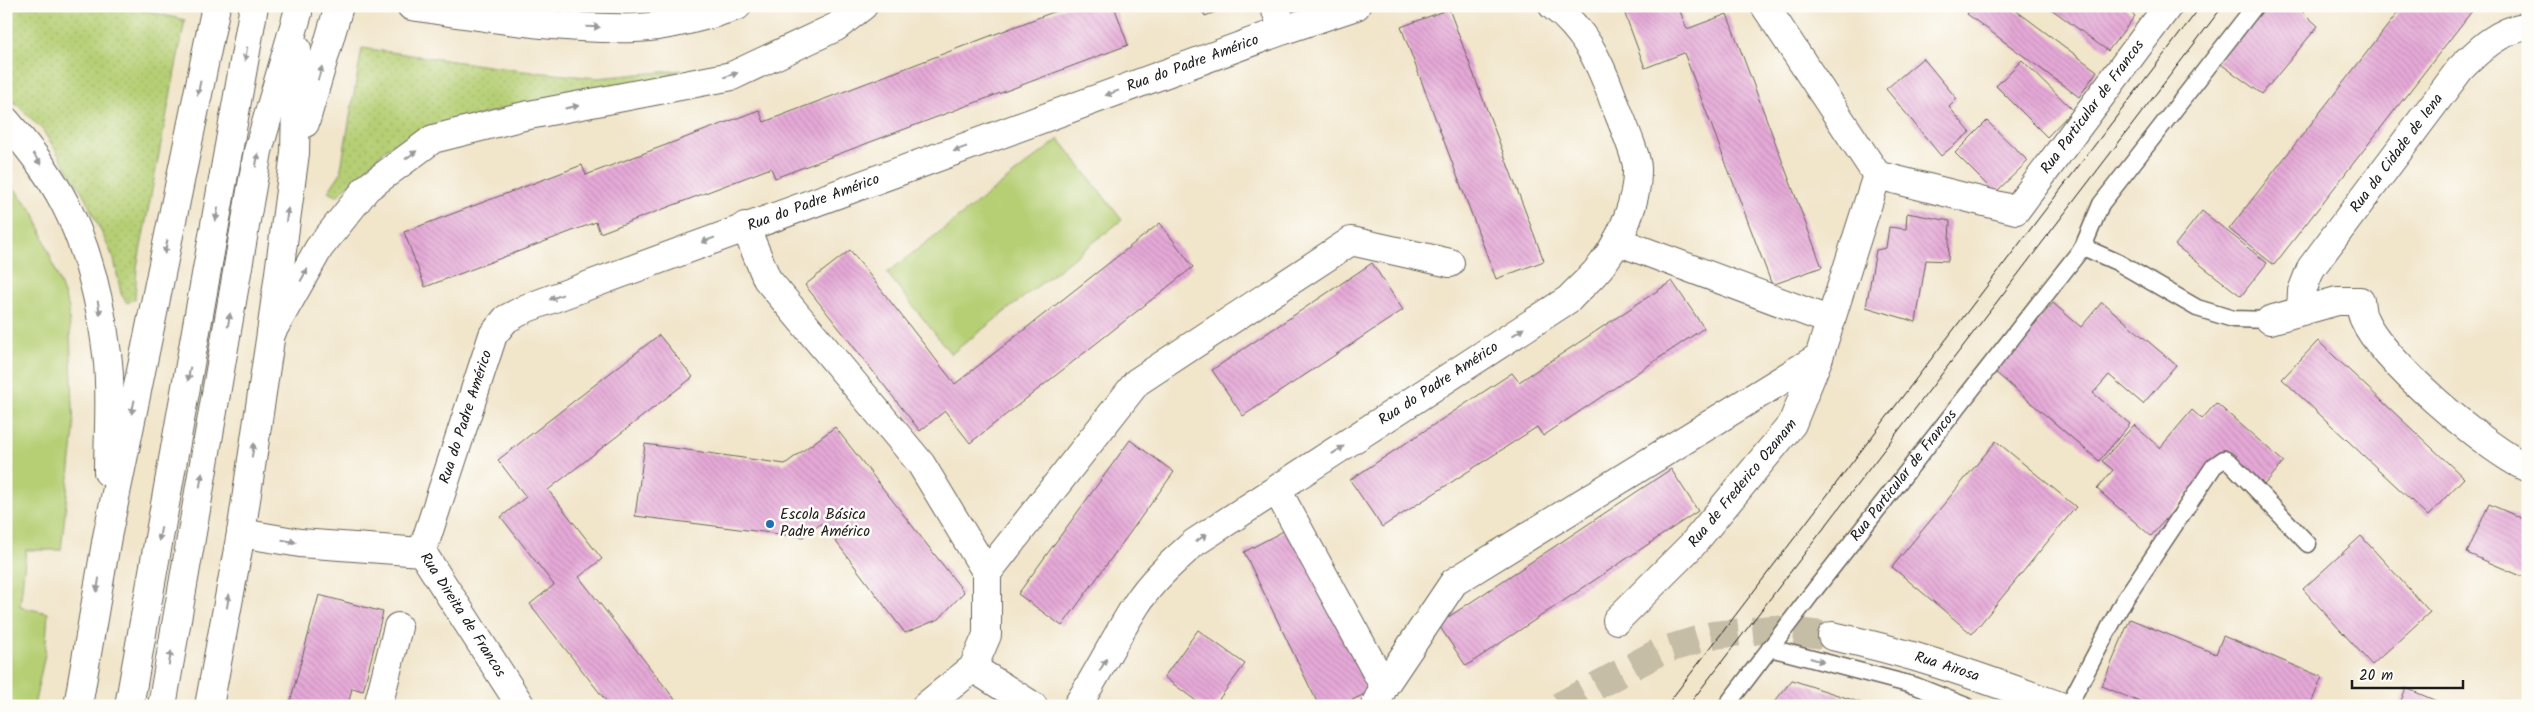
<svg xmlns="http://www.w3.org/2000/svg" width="2534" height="712" viewBox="0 0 2534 712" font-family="Kalam,sans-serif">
	<defs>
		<pattern id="grass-dots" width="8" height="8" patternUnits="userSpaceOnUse" patternTransform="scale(1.25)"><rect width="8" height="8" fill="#b6cf74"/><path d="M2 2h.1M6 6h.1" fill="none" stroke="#9cb164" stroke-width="1.8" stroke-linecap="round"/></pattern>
		<pattern id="building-back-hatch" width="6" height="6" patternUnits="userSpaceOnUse" patternTransform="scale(1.25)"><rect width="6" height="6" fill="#e5a9d7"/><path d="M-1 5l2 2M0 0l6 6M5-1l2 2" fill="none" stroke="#c491b8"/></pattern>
	</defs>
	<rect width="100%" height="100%" fill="#fdfcf7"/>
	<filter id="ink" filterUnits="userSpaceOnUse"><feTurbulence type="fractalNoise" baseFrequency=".02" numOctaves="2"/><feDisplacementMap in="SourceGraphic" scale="10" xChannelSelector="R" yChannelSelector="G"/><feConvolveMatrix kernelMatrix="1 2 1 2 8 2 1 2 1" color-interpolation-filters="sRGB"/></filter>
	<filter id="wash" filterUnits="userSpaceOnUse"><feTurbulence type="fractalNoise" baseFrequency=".0096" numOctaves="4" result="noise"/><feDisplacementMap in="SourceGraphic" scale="20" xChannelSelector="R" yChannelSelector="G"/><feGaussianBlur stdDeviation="1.12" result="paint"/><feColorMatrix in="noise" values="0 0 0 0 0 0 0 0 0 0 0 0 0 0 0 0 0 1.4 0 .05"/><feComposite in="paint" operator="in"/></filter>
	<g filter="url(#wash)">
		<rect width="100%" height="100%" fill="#f1e5ca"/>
		<!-- grass -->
		<g fill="url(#grass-dots)" stroke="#697648">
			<path d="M6 6H125L185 20 137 267 135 299 127 303 121 294 114 259 83 193 42 129 6 94Z"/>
			<path d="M362 48 523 71 597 78 682 70V76L555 96 421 130 386 149 337 196 328 192 340 174Z"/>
		</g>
		<!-- garden -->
		<g fill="#b6cf74" stroke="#697648">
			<path d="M1059 139 1122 220 951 354 887 273Z"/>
			<path d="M6 178 35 214 69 308 74 431 61 550H26L20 607 48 613 45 654 34 706H6Z"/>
		</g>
		<g id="blocks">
			<!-- building -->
			<g fill="url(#building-back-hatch)">
				<path d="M1069 6H1114L1128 45 775 178 771 168 600 233 596 222 425 287 404 232 582 165 586 175 759 110 764 122Z"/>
				<path d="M1201 6H1231L1205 16Z"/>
				<path d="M1622 6H1678L1687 29 1727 14 1822 267 1772 285 1684 53 1645 68Z"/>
				<path d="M1973 6H2010L2097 71 2079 97 1967 14Z"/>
				<path d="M2051 6H2122L2135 16 2108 51 2050 8Z"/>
				<path d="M2259 6H2296L2318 26 2262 94 2218 62Z"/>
				<path d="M2403 6H2476L2274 265 2229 229Z"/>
				<path d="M1449 9 1544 261 1496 279 1401 27Z"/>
				<path d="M1923 58 1957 99 1949 107 1970 132 1941 156 1886 89Z"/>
				<path d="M2022 60 2073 110 2047 137 1996 86Z"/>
				<path d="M1987 121 2028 161 1995 193 1955 153Z"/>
				<path d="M2202 211 2267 263 2241 296 2175 245Z"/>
				<path d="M1907 213 1950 221 1948 261 1926 260 1916 322 1866 307 1876 250 1886 248 1889 227 1906 229Z"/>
				<path d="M1160 223 1193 267 970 443 945 411 920 431 805 285 850 250 955 384Z"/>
				<path d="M1372 263 1403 310 1243 416 1212 370Z"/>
				<path d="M1672 281 1704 328 1543 436 1537 427 1382 527 1350 480 1512 373 1519 382Z"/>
				<path d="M2102 302 2176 365 2143 404 2109 375 2093 393 2130 424 2099 461 1994 371 2053 303 2081 327Z"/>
				<path d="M659 335 693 377 548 490 602 559 579 577 680 706H610L530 604 554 585 501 517 526 497 498 460Z"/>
				<path d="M2318 341 2464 478 2428 516 2282 379Z"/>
				<path d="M2216 403 2284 462 2257 493 2218 459 2151 536 2097 489 2113 470 2102 461 2134 425 2160 448 2192 410 2202 419Z"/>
				<path d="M835 427 964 592 939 619 905 633 822 523 803 537 635 516 645 444 785 464Z"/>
				<path d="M1130 440 1174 472 1062 626 1018 594Z"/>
				<path d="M1996 441 2076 507 1972 634 1892 567Z"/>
				<path d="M1671 469 1698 511 1466 666 1438 624Z"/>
				<path d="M2489 504 2528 521V579L2467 553Z"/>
				<path d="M1289 528 1371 691 1340 706H1319L1244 552Z"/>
				<path d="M2361 536 2430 612 2372 665 2303 589Z"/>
				<path d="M319 595 383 612 363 691 352 688 348 706H289Z"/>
				<path d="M2130 619 2216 654 2223 636 2322 677 2310 706H2149L2102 686Z"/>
				<path d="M1198 630 1245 664 1214 706H1203L1164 677Z"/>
				<path d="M1792 680 1868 705V706H1771Z"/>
				<path d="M2406 688 2448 706H2399Z"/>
			</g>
		</g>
	</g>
	<g filter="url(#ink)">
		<use href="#blocks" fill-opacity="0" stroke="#676259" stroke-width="1"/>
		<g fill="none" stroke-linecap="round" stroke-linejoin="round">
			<!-- secondary-tunnel -->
			<path stroke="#c6bda7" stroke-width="28" stroke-dasharray="28 14" stroke-linecap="butt" d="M1559 706 1661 651 1713 635 1772 629 1832 636"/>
			<defs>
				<g id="lane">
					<path d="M2083 247 2117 262 2197 308 2233 319 2270 320"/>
					<path d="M1770 648 1916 686 1966 706"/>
					<path id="s1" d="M1726 706 1816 588 2083 247 2101 204 2255 6"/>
					<path d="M2068 706 2123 602 2214 466 2224 459 2231 463 2308 544"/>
				</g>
				<g id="street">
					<path d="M1274 6 1284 30"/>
					<path d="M1765 6 1877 175"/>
					<path d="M745 226 767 279 921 464 987 573V635L973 668 926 706"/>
					<path d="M1617 241 1831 321"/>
					<path id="s2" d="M2301 311 2302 291 2311 268 2460 69C2481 48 2498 31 2528 26"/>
					<path d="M2270 320 2337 301H2360C2361 306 2361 314 2364 319 2382 361 2486 449 2528 468"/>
					<path d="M1277 490 1384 686"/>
					<path d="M241 533 300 543 422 552"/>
					<path id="s3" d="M422 552 493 335 506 319 527 308 1284 30 1356 6"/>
					<path id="s4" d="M422 552 521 706"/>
					<path d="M987 573 1137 382 1351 241 1450 263"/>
					<path id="s5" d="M1617 620 1692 545 1792 424 1819 357 1877 175 2016 210 2168 6"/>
					<path d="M973 668 1033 706"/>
					<path d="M378 706 398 627"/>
					<path id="s6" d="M1077 706C1098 673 1115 638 1136 605 1151 581 1173 562 1194 543L1569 299C1580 287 1594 276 1603 263 1622 238 1638 200 1637 168 1637 155 1617 111 1612 96 1599 60 1584 30 1553 6"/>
					<path d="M1375 706 1384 686 1454 582 1819 357"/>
				</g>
				<g id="secondary">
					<path id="s7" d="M1832 636C1911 652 1985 679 2060 706"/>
				</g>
				<g id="highway">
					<path d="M411 6C485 17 560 30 636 28 666 27 708 16 737 6"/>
					<path d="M6 121C28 147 50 174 65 204 88 249 101 305 107 354 112 390 108 435 108 472"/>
					<path d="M305 123 339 6"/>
					<path d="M271 333 319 248 367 188 433 139 524 116 732 76 836 27 863 6"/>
					<path d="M78 706 107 537 216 6"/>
					<path d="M129 706 254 6"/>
					<path d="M162 706 258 151 298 13"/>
					<path d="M209 706 241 533 271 333 295 153 297 49"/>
				</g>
			</defs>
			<!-- lane casing -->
			<use href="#lane" stroke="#676259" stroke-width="19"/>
			<!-- street casing -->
			<use href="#street" stroke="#676259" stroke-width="30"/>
			<!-- secondary casing -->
			<use href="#secondary" stroke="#676259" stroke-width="30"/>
			<!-- highway casing -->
			<use href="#highway" stroke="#676259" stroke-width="30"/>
			<!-- lane -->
			<use href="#lane" stroke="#fff" stroke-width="16"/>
			<!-- street -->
			<use href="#street" stroke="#fff" stroke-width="28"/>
			<!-- secondary -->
			<use href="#secondary" stroke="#fff" stroke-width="28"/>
			<!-- highway -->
			<use href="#highway" stroke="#fff" stroke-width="28"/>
			<!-- tram -->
			<g stroke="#1c1c1c" stroke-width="1">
				<path d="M1666 706 2201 6"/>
				<path d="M1688 706 2223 6"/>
			</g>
		</g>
		<!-- one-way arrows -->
		<defs><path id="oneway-solid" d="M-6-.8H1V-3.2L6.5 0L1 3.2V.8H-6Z" transform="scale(1.25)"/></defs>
		<g fill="#999">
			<use href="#oneway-solid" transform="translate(593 27) rotate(2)"/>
			<use href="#oneway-solid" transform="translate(246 54) rotate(100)"/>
			<use href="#oneway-solid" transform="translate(320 73) rotate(-73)"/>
			<use href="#oneway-solid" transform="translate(731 75) rotate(-18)"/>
			<use href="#oneway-solid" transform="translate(199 88) rotate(102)"/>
			<use href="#oneway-solid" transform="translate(1112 93) rotate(160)"/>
			<use href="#oneway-solid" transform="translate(572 107) rotate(-11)"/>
			<use href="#oneway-solid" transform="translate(960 149) rotate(160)"/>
			<use href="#oneway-solid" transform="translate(411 155) rotate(-36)"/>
			<use href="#oneway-solid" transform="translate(37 159) rotate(56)"/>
			<use href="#oneway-solid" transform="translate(257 160) rotate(-80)"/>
			<use href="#oneway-solid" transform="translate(217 214) rotate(100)"/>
			<use href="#oneway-solid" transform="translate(287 215) rotate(-82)"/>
			<use href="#oneway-solid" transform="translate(708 240) rotate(159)"/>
			<use href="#oneway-solid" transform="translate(166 247) rotate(102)"/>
			<use href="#oneway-solid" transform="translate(304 275) rotate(-61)"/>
			<use href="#oneway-solid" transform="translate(556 297) rotate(159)"/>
			<use href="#oneway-solid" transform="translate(99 308) rotate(80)"/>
			<use href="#oneway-solid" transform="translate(229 320) rotate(-80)"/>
			<use href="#oneway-solid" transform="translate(1518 332) rotate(-33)"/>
			<use href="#oneway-solid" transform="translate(189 374) rotate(100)"/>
			<use href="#oneway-solid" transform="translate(133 407) rotate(102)"/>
			<use href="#oneway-solid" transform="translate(253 450) rotate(-81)"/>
			<use href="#oneway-solid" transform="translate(1338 450) rotate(-33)"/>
			<use href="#oneway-solid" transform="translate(201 480) rotate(-80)"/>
			<use href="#oneway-solid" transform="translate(160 534) rotate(100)"/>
			<use href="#oneway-solid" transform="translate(1201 538) rotate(-32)"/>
			<use href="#oneway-solid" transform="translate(289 541) rotate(10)"/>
			<use href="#oneway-solid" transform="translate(98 585) rotate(99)"/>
			<use href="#oneway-solid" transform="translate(228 601) rotate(-81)"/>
			<use href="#oneway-solid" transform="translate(170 658) rotate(-80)"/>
			<use href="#oneway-solid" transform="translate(1817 660) rotate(16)"/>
			<use href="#oneway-solid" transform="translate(1103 665) rotate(-60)"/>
		</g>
	</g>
	<!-- markers -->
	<circle fill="#1f6fb2" stroke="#fdfcf7" stroke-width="2" cx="770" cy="524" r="5"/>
	<g text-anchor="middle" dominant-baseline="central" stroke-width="5" stroke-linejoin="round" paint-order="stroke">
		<!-- street labels -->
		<g font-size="15" fill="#1c1c1c" stroke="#fdfcf7">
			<text stroke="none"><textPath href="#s3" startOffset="982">Rua do Padre Américo</textPath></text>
			<text stroke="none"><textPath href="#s5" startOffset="798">Rua Particular de Francos</textPath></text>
			<text stroke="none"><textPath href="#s2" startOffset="188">Rua da Cidade de Iena</textPath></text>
			<text stroke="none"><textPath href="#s3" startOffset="578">Rua do Padre Américo</textPath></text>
			<text stroke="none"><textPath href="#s6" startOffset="494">Rua do Padre Américo</textPath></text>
			<text stroke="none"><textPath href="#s3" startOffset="142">Rua do Padre Américo</textPath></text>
			<text stroke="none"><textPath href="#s1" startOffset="291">Rua Particular de Francos</textPath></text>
			<text stroke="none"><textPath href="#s5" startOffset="186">Rua de Frederico Ozanam</textPath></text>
			<text stroke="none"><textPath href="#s4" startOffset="75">Rua Direita de Francos</textPath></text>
			<text stroke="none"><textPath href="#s7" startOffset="119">Rua Airosa</textPath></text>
		</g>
		<!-- poi labels -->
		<g font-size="15" fill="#1c1c1c" stroke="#fdfcf7" text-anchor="start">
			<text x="780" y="515">Escola Básica<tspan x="780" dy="17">Padre Américo</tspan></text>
		</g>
	</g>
	<!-- margin -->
	<rect width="2534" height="712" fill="none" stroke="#fdfcf7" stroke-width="25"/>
	<!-- scale -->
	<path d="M2352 680v8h111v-8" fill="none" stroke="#1c1c1c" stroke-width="2.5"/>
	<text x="2359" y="680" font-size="15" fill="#1c1c1c" stroke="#fdfcf7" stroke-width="4" paint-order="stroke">20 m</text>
</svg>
